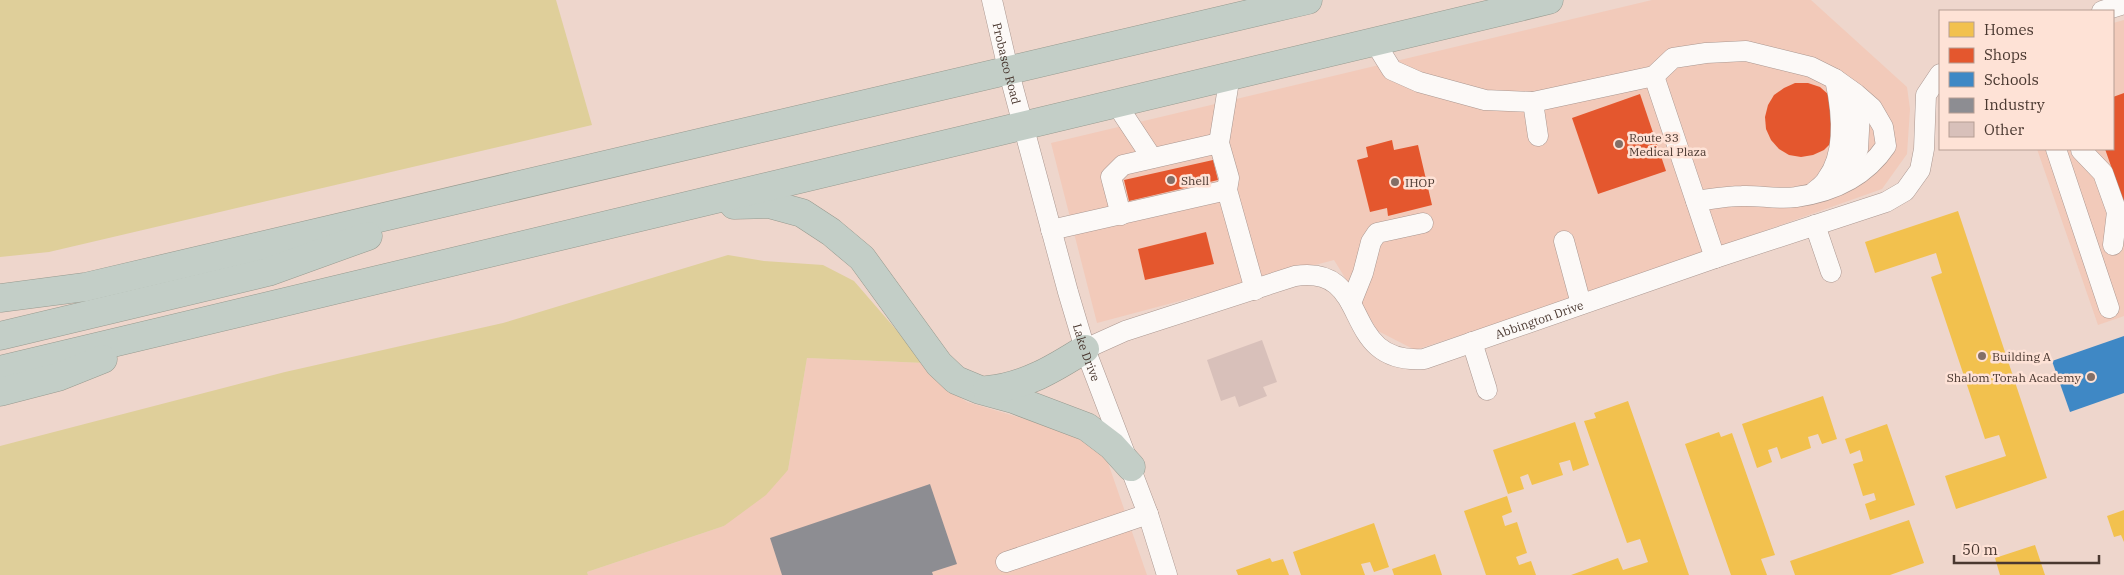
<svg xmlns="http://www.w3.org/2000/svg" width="2124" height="575" viewBox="0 0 2124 575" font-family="'IBM Plex Serif',serif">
	<rect width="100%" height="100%" fill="#eed6cc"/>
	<!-- built -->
	<g fill="#f2caba">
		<path d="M1652 0H1811L1907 87 1910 109 1907 154 1882 189 1561 303 1415 350 1378 331 1334 260 1097 323 1051 143Z"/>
		<path d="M2124 20V316L2098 325 2037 149H2113V23Z"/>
		<path d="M807 358 925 363 939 383 967 402 1082 436 1106 457 1147 575H588L587 572 724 526 788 470Z"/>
	</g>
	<!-- green -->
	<g fill="#dfcf9a">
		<path d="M0 0H556L592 125 49 252 0 257Z"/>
		<path d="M728 255 764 261 823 265 854 281 925 363 807 358 788 470 766 495 724 526 587 572 588 575H0V446L285 372 503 323Z"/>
	</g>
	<!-- homes -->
	<g fill="#f2c14e">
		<path d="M1958 211 2047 478 1956 509 1945 476 2006 456 1999 435 1985 439 1931 277 1942 273 1936 253 1875 273 1865 242Z"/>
		<path d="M1823 396 1837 439 1822 444 1818 434 1808 437 1811 448 1781 459 1777 447 1768 450 1772 462 1757 468 1742 424Z"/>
		<path d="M1628 401 1689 575H1571L1618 558 1623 570 1648 562 1640 539 1627 543 1584 421 1596 418 1594 413Z"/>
		<path d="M1575 422 1589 465 1573 471 1570 460 1559 463 1563 475 1532 485 1528 474 1520 477 1524 489 1508 494 1493 450Z"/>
		<path d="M1887 424 1915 505 1870 520 1865 504 1876 500 1874 493 1863 496 1853 464 1863 461 1860 450 1850 454 1845 439Z"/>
		<path d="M1719 432 1721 437 1732 433 1775 555 1761 559 1767 575H1731L1685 444Z"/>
		<path d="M1507 496 1512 512 1502 516 1505 526 1517 522 1527 553 1516 557 1519 565 1531 561 1536 575H1486L1464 511Z"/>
		<path d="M2124 510V542L2121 535 2114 537 2107 516Z"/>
		<path d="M1909 520 1924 563 1890 575H1795L1790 561Z"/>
		<path d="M1374 523 1389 567 1374 572 1370 562 1361 564 1365 575H1301L1293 552Z"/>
		<path d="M2035 545 2045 575H2000L1995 558Z"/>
		<path d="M1435 554 1442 575H1394L1392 569Z"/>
		<path d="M1270 558 1272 562 1283 559 1289 575H1238L1236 570Z"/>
	</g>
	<!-- shops -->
	<g fill="#e4572e">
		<path d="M1795 83H1808L1820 87 1829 95 1833 141 1824 150 1813 155 1801 157 1789 155 1779 149 1771 140 1766 129 1765 117 1768 105 1774 95 1784 88Z"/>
		<path d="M2124 93V203L2105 149H2113V97Z"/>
		<path d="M1640 94 1666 171 1598 194 1572 118Z"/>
		<path d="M1392 140 1394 150 1418 145 1432 205 1388 216 1387 208 1370 212 1357 160 1368 157 1366 147Z"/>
		<path d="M1213 160 1218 180 1129 201 1124 180Z"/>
		<path d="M1206 232 1214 264 1145 280 1138 249Z"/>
	</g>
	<!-- schools -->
	<path fill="#3f88c5" d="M2124 336V393L2070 412 2052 361Z"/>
	<!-- industry -->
	<path fill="#8d8d92" d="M930 484 957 564 932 572 933 575H782L770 538Z"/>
	<!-- building -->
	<path fill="#d8c0ba" d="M1262 340 1277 382 1263 387 1267 396 1239 407 1235 396 1221 401 1207 360Z"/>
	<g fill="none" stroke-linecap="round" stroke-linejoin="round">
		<defs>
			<g id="minor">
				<path id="s1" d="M992 0 1008 69 1068 292 1085 349 1148 514 1167 575"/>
				<path d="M2102 11 2124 4"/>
				<path d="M1374 41 1392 70 1419 82 1485 100 1533 102 1654 76 1673 58 1706 53 1746 51 1811 67 1835 79 1856 94 1872 108 1883 127 1886 146C1865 177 1832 192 1796 197 1778 200 1759 195 1742 196 1727 196 1711 199 1696 201"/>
				<path d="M1230 75 1219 143 1229 178 1227 190 1255 290"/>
				<path d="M1654 76 1715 258"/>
				<path d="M1115 102 1152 158"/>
				<path d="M1533 102 1538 136"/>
				<path d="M2056 149 2109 308"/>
				<path d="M2081 150 2103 173 2117 212 2113 245"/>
				<path d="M1835 184 1847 171 1858 149 1860 112 1850 90"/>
				<path d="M1813 193C1817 189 1824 185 1827 179 1847 152 1842 111 1835 79"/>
				<path d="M1121 215 1111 177 1123 165 1219 143"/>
				<path d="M1815 225 1831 272"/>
				<path d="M1051 230 1227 190"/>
				<path d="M1564 241 1581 304"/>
				<path d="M1351 303 1363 273 1371 242 1377 233 1423 223"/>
				<path d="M1472 342 1487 390"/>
				<path id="s2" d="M1085 349 1125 331 1295 276C1375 264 1337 365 1424 359L1715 258 1886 202 1905 191 1920 170 1924 149 1926 95 1940 74"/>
				<path d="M1006 562 1148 514"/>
			</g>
			<g id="highway">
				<path d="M734 205 769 204 802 213 831 232 862 258 939 364 956 380 980 390 1013 399 1087 427 1112 446 1131 467"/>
				<path d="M0 298 85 287 1308 0"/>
				<path d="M0 336 268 272 368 236"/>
				<path d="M0 370 1549 0"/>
				<path d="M987 390C1024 387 1055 368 1085 349"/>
				<path d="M0 392 58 377 103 359"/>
			</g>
		</defs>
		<!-- minor casing -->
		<use href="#minor" stroke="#aa9790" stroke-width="21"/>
		<!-- highway casing -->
		<use href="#highway" stroke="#979a8f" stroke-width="29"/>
		<!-- minor -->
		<use href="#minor" stroke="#fcf9f7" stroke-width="20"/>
		<!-- highway -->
		<use href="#highway" stroke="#c3cec7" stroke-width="28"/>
	</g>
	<!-- markers -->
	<g fill="#836f67" stroke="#fee2d6" stroke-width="2">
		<circle cx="1619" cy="144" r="5"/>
		<circle cx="1171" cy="180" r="5"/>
		<circle cx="1395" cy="182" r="5"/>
		<circle cx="1982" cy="356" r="5"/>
		<circle cx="2091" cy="377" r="5"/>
	</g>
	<g text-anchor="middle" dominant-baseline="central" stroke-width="5" stroke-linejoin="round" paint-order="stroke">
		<!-- street labels -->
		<g font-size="12" fill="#4a3830" stroke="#fee2d6">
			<text stroke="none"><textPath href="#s1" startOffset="65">Probasco Road</textPath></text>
			<text stroke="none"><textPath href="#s2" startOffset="512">Abbington Drive</textPath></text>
			<text stroke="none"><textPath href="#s1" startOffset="365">Lake Drive</textPath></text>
		</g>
		<!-- poi labels -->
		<g font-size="12" fill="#4a3830" stroke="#fee2d6" text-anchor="start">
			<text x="1629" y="137">Route 33<tspan x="1629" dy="14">Medical Plaza</tspan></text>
			<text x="1181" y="180">Shell</text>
			<text x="1405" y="182">IHOP</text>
			<text x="1992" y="356">Building A</text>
			<text x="2081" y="377" text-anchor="end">Shalom Torah Academy</text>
		</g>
	</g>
	<!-- legend -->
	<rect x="1939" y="10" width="175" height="140" fill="#fee2d6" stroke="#b69e94"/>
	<rect x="1949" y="22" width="25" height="15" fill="#f2c14e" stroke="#b69e94"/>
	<text x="1984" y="35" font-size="15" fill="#4a3830">Homes</text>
	<rect x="1949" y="48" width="25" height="15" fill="#e4572e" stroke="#b69e94"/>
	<text x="1984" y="60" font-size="15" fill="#4a3830">Shops</text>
	<rect x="1949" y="72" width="25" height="15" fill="#3f88c5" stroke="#b69e94"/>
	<text x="1984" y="85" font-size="15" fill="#4a3830">Schools</text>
	<rect x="1949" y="98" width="25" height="15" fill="#8d8d92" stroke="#b69e94"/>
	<text x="1984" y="110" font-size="15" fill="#4a3830">Industry</text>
	<rect x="1949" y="122" width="25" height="15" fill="#d8c0ba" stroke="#b69e94"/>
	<text x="1984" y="135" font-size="15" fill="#4a3830">Other</text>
	<!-- scale -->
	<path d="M1954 555v8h145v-8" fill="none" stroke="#4a3830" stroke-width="2.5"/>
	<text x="1962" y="555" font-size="15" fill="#4a3830" stroke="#fee2d6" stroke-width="4" paint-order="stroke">50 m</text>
</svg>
